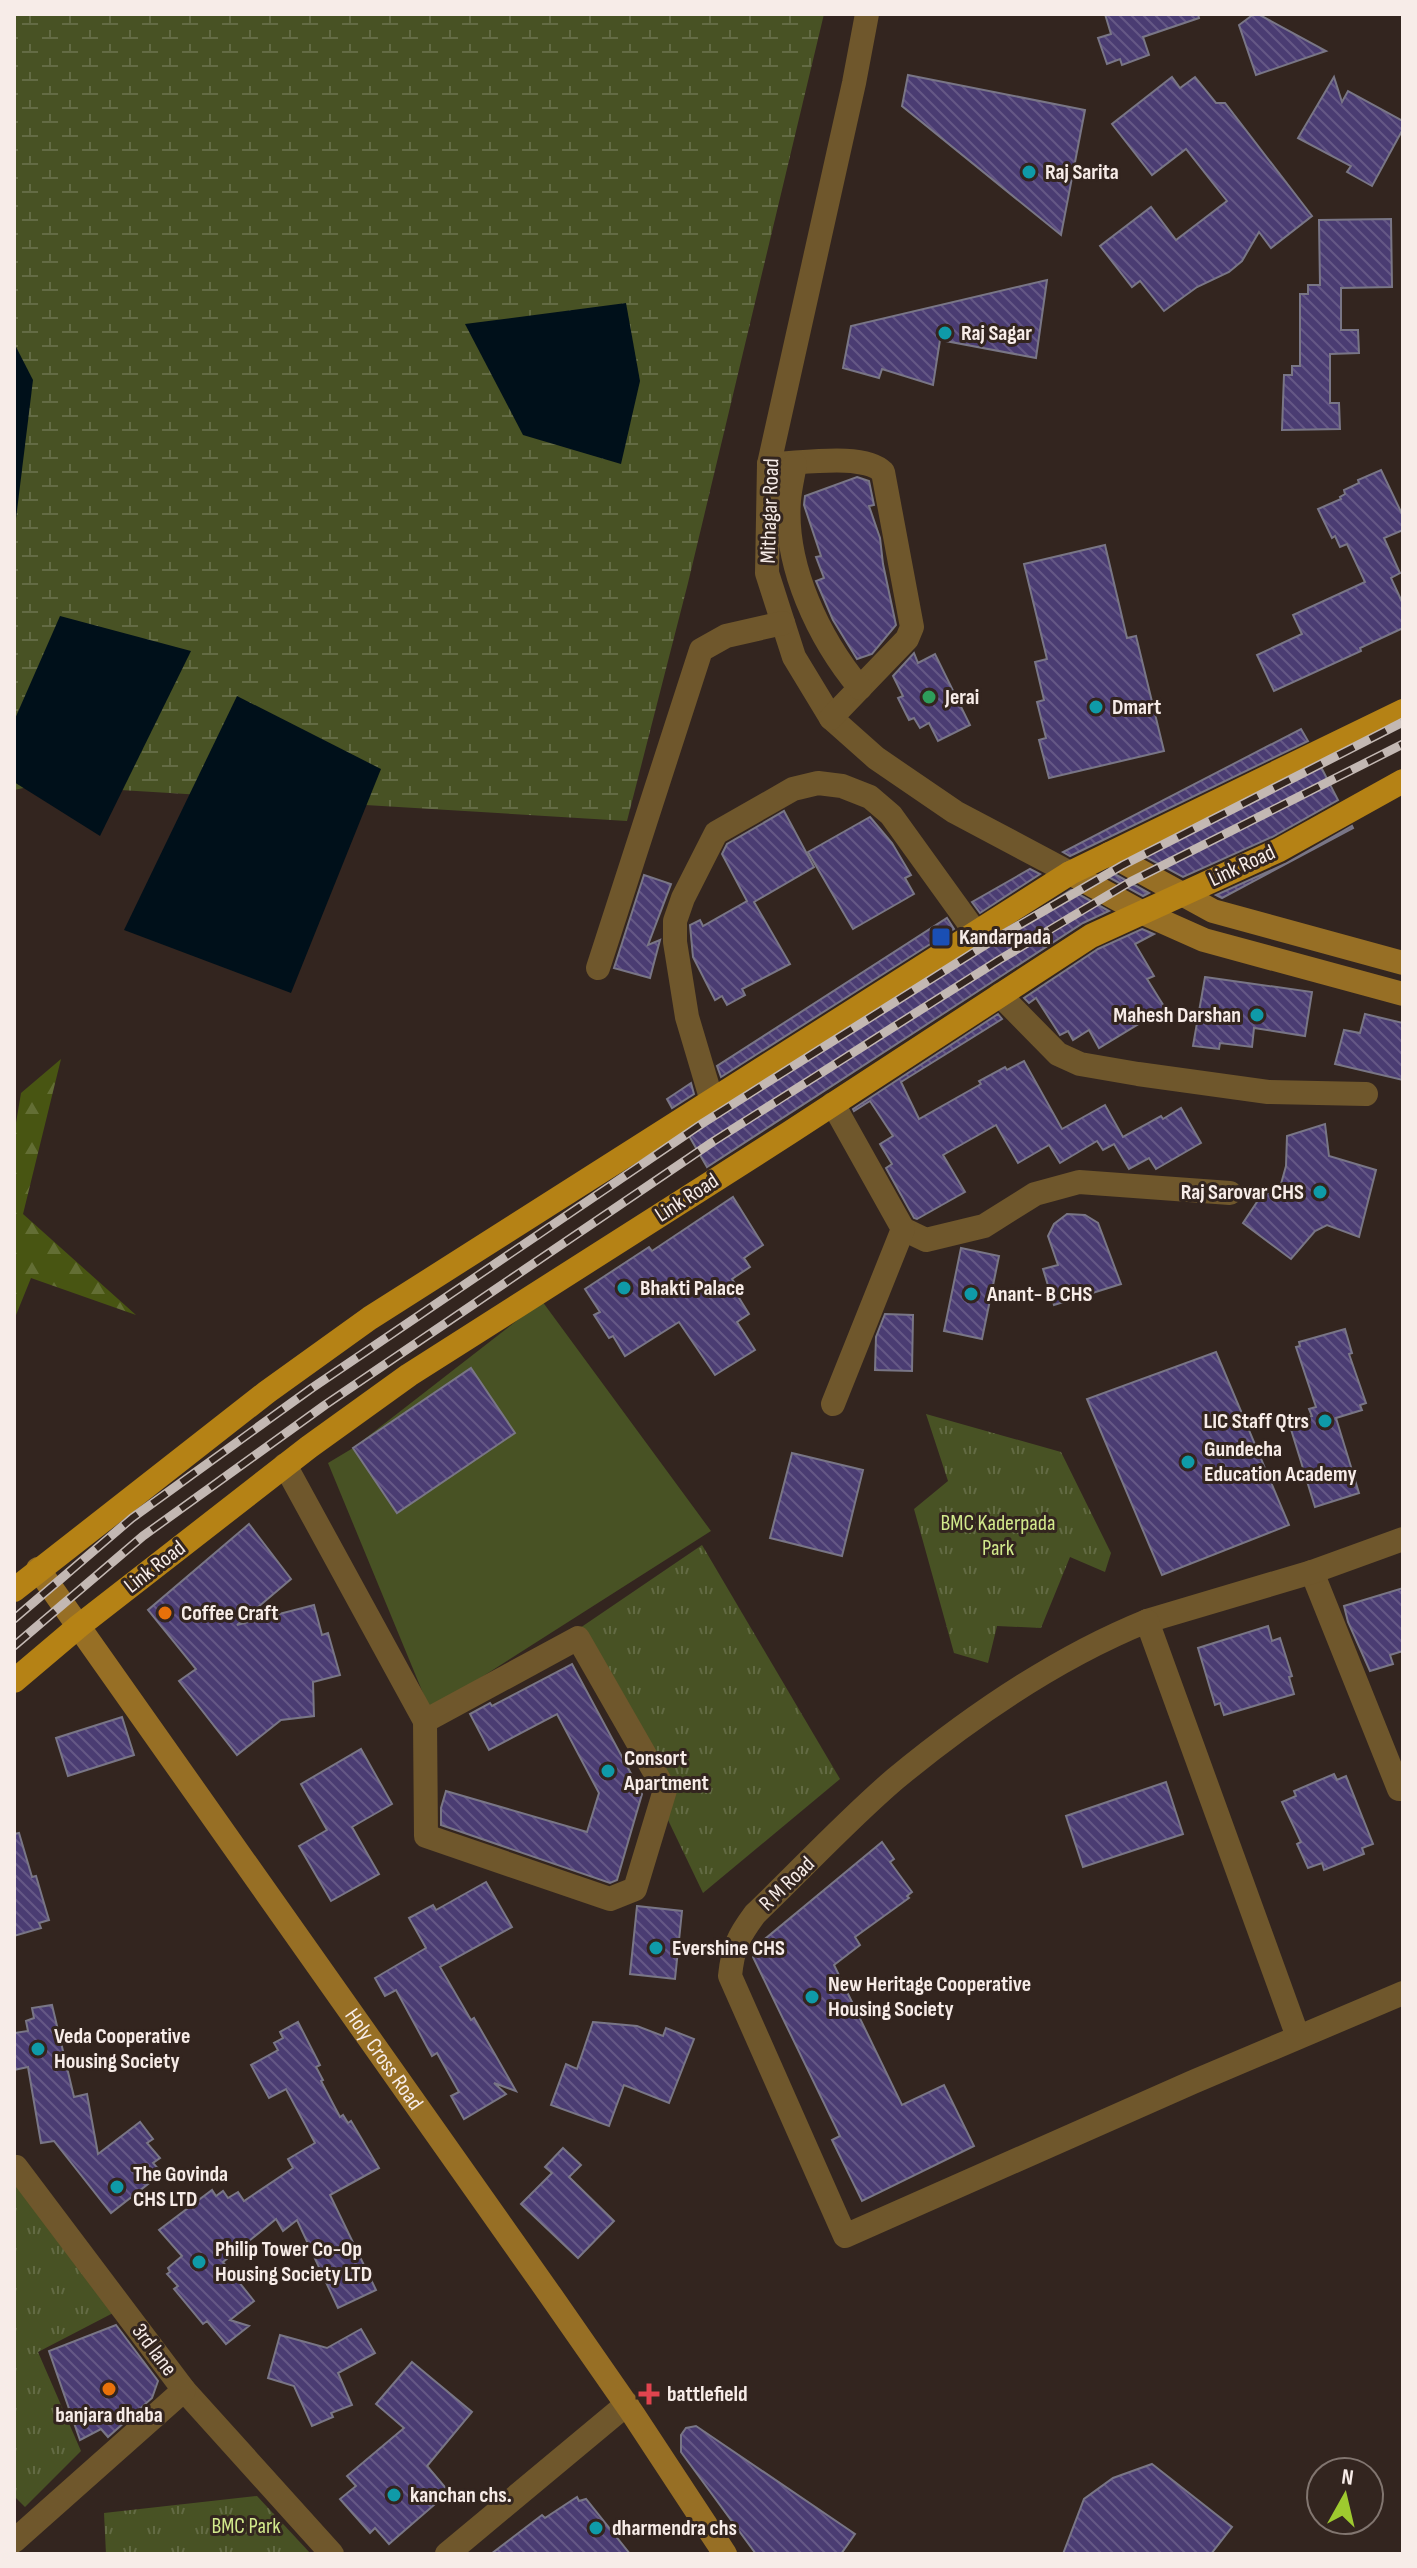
<svg xmlns="http://www.w3.org/2000/svg" width="1417" height="2568" viewBox="0 0 1417 2568" font-family="'Sofia Sans Condensed',sans-serif">
	<defs>
		<pattern id="forest-firs" width="22" height="20" patternUnits="userSpaceOnUse" patternTransform="scale(2)"><rect width="22" height="20" fill="#485512"/><path d="M5 1l3.5 6h-7zM16 11l3.5 6h-7z" fill="#636e34"/></pattern>
		<pattern id="wetland-marsh" width="20" height="14" patternUnits="userSpaceOnUse" patternTransform="scale(2)"><rect width="20" height="14" fill="#485224"/><path d="M1 5h8M5 5V1M11 12h8M15 12V8" fill="none" stroke="#636b44"/></pattern>
		<pattern id="park-tufts" width="24" height="20" patternUnits="userSpaceOnUse" patternTransform="scale(2)"><rect width="24" height="20" fill="#485224"/><path d="M3 7l-1-3M5 7V3M7 7l1-3M15 17l-1-3M17 17v-4M19 17l1-3" fill="none" stroke="#636b44"/></pattern>
		<pattern id="building-back-hatch" width="6" height="6" patternUnits="userSpaceOnUse" patternTransform="scale(2)"><rect width="6" height="6" fill="#4a3c72"/><path d="M-1 5l2 2M0 0l6 6M5-1l2 2" fill="none" stroke="#655886"/></pattern>
	</defs>
	<rect width="100%" height="100%" fill="#33251f"/>
	<!-- forest -->
	<path fill="url(#forest-firs)" d="M61 1059 23 1214 136 1315 31 1278 14 1320V1135L21 1093Z"/>
	<!-- wetland -->
	<path fill="url(#wetland-marsh)" d="M14 14H824L688 583 627 821 38 785 14 790Z"/>
	<!-- park -->
	<g fill="url(#park-tufts)">
		<path d="M926 1414 1061 1452 1111 1553 1105 1572 1070 1557 1041 1628 997 1626 988 1663 954 1653 914 1509 948 1481Z"/>
		<path d="M702 1545 840 1779 703 1893 577 1630Z"/>
		<path d="M14 2177 115 2312 38 2352 81 2451 25 2507 14 2496Z"/>
		<path d="M257 2496 311 2554H106L104 2513Z"/>
	</g>
	<!-- pitch -->
	<path fill="#485224" d="M542 1301 711 1531 430 1710 328 1463 353 1448Z"/>
	<!-- water -->
	<g fill="#00101a">
		<path d="M626 303 640 381 621 464 523 435 465 324Z"/>
		<path d="M14 343 33 380 14 535Z"/>
		<path d="M60 616 191 651 100 836 14 782V721Z"/>
		<path d="M237 696 381 769 291 993 124 930Z"/>
	</g>
	<!-- building -->
	<g fill="url(#building-back-hatch)" stroke="#797686" stroke-width="2">
		<path d="M1105 14H1198L1199 18 1143 37 1149 55 1122 65 1120 59 1107 64 1098 38 1111 34Z"/>
		<path d="M1254 14H1258L1326 51 1256 75 1239 25Z"/>
		<path d="M908 75 1085 110 1061 235 902 106Z"/>
		<path d="M1172 77 1180 88 1195 77 1216 103H1225L1312 216 1271 248 1259 232 1242 261 1229 272 1197 287 1164 311 1140 281 1132 287 1100 246 1151 207 1176 240 1227 201 1186 149 1152 175 1112 124Z"/>
		<path d="M1334 77 1342 102 1348 91 1403 121V129L1372 186 1347 172 1351 166 1298 138Z"/>
		<path d="M1391 219 1392 287 1341 288V330H1358L1359 353 1330 354V403H1339L1340 429 1282 430 1284 375H1292V366H1300V294H1308V285H1320L1319 220Z"/>
		<path d="M1047 280 1036 358 940 340 933 385 882 369 879 378 843 368 851 326Z"/>
		<path d="M1381 470 1403 516V530L1384 538 1400 573 1391 578 1403 604V628L1360 648 1361 651 1274 691 1257 655 1302 634 1293 615 1365 582 1347 544 1340 547 1335 536 1332 538 1318 509 1341 499 1340 497 1345 494 1344 490 1359 483 1358 480Z"/>
		<path d="M857 477 869 481 874 505 869 506 880 538 883 564 896 625 872 654 857 659 833 620 816 581 824 578 816 557 821 556 804 505 805 496Z"/>
		<path d="M1105 545 1127 638 1136 636 1164 751 1049 778 1039 740 1046 738 1037 702 1044 700 1035 662 1047 659 1024 564Z"/>
		<path d="M914 653 918 663 935 654 970 725 938 741 929 723 920 728 914 718 909 720 898 698 903 696 893 676Z"/>
		<path d="M1301 729 1308 741 1070 856 1063 852Z"/>
		<path d="M1321 767 1338 800 1272 837 1183 877 1142 855Z"/>
		<path d="M784 811 814 867 754 902 790 964 742 989 745 995 727 1005 722 996 715 1000 693 957 690 925 700 920 703 926 747 901 722 854 727 844Z"/>
		<path d="M870 817 892 843 911 875 905 878 914 894 853 929 808 852Z"/>
		<path d="M1352 826 1353 828 1222 898 1216 895 1285 864Z"/>
		<path d="M1030 869 1040 874 980 913 972 902Z"/>
		<path d="M1109 871 1149 893 1143 896 1103 874Z"/>
		<path d="M644 875 671 884 648 945 660 940 650 978 614 968Z"/>
		<path d="M1071 890 1109 911 1083 923 707 1167 688 1134Z"/>
		<path d="M947 918 954 929 721 1077 717 1066Z"/>
		<path d="M1142 929 1154 934 1135 944 1154 976 1147 979 1165 1008 1099 1048 1089 1030 1073 1040 1068 1031 1060 1035 1036 998 1029 1003 1024 998 1098 949Z"/>
		<path d="M1205 977 1312 992 1305 1036 1254 1028 1252 1047 1220 1043 1219 1049 1193 1046Z"/>
		<path d="M998 1014 1002 1019 901 1082 919 1119 981 1084 979 1081 1005 1067 1007 1070 1024 1061 1062 1129 1105 1105 1123 1137 1161 1116 1163 1119 1181 1108 1201 1143 1156 1169 1149 1158 1129 1169 1114 1144 1103 1150 1097 1141 1060 1163 1049 1145 1018 1163 996 1125 943 1155 965 1192 917 1219 914 1218 886 1168 892 1164 880 1144 893 1136 870 1101 854 1111 853 1109Z"/>
		<path d="M1365 1014 1403 1023V1080L1335 1064 1344 1030 1360 1033Z"/>
		<path d="M691 1083 694 1094 672 1108 667 1099Z"/>
		<path d="M1325 1124 1329 1156 1376 1170 1359 1237 1327 1225 1315 1231 1291 1259 1243 1223 1259 1199 1281 1184 1286 1166 1287 1136Z"/>
		<path d="M733 1197 763 1245 744 1258 750 1267 732 1279 740 1291 736 1293 749 1314 737 1322 755 1350 715 1375 679 1322 625 1356 613 1336 609 1338 594 1315 600 1312 585 1289 649 1247 652 1251Z"/>
		<path d="M1067 1214 1085 1215 1098 1223 1121 1284 1054 1305 1043 1269 1058 1265 1048 1236 1054 1224Z"/>
		<path d="M961 1248 999 1256 982 1339 944 1331Z"/>
		<path d="M885 1314 913 1315 912 1371 875 1370 876 1337Z"/>
		<path d="M1345 1329 1352 1353 1349 1354 1366 1403 1360 1405 1362 1410 1336 1418 1359 1493 1315 1507 1289 1423 1312 1416 1309 1409 1316 1407 1296 1347 1300 1346 1299 1342Z"/>
		<path d="M1216 1352 1289 1525 1162 1575 1087 1399Z"/>
		<path d="M471 1368 515 1433 397 1513 353 1448Z"/>
		<path d="M792 1453 863 1470 842 1556 770 1538Z"/>
		<path d="M249 1524 291 1579 237 1625 314 1605 322 1635 328 1633 340 1675 313 1682 314 1716 281 1720 237 1755 179 1681 196 1669 148 1610Z"/>
		<path d="M1403 1588V1651L1390 1655 1393 1664 1370 1671 1348 1622 1344 1606Z"/>
		<path d="M1268 1626 1272 1641 1280 1638 1292 1676 1289 1677 1294 1694 1224 1715 1220 1703 1215 1705 1198 1648Z"/>
		<path d="M572 1664 642 1794 617 1880 610 1883 441 1825V1808L446 1791 587 1832 599 1793 557 1714 489 1750 470 1714 490 1703 492 1706Z"/>
		<path d="M122 1717 134 1755 68 1776 56 1738Z"/>
		<path d="M361 1749 392 1804 352 1827 379 1874 331 1901 299 1846 327 1830 301 1784Z"/>
		<path d="M1334 1774 1337 1780 1346 1776 1373 1844 1362 1848 1364 1854 1324 1870 1322 1863 1308 1868 1297 1844 1301 1842 1282 1802 1296 1796 1294 1791Z"/>
		<path d="M1166 1782 1183 1834 1083 1867 1066 1816Z"/>
		<path d="M19 1833 32 1877 36 1876 49 1920 39 1923 41 1928 14 1936V1834Z"/>
		<path d="M882 1842 894 1859 890 1862 912 1892 907 1896 909 1898 855 1937 860 1945 834 1965 902 2105 944 2085 974 2146 862 2201 832 2140 840 2136 753 1957 760 1943Z"/>
		<path d="M486 1882 512 1927 440 1967 471 2020 474 2018 516 2091 494 2083 506 2094 464 2119 451 2096 459 2092 437 2053 432 2056 396 1990 385 1996 375 1978 426 1948 409 1918 433 1905 436 1910Z"/>
		<path d="M637 1906 682 1911 675 1979 630 1974Z"/>
		<path d="M52 2005 74 2097 87 2094 98 2154 140 2122 153 2139 147 2143 160 2158 153 2163 162 2173 111 2213 54 2141 41 2143 28 2067 14 2070V2033L28 2031 26 2021 34 2018 32 2008Z"/>
		<path d="M298 2022 320 2065 316 2067 323 2080 321 2081 340 2117 343 2115 348 2123 351 2121 379 2168 330 2195 376 2290 338 2308 297 2220 283 2231 276 2219 223 2262 254 2301 230 2320 249 2326 226 2344 207 2321 203 2324 174 2289 178 2286 167 2274 170 2272 168 2268 182 2256 159 2230 212 2190 216 2196 223 2191 228 2198 238 2192 244 2201 293 2168 288 2159 315 2143 286 2089 269 2098 251 2065 278 2050 274 2043 283 2038 280 2032Z"/>
		<path d="M593 2022 637 2026 663 2036 666 2028 694 2039 669 2103 624 2085 609 2126 551 2105 566 2064 577 2069Z"/>
		<path d="M563 2148 581 2165 569 2177 614 2221 578 2258 521 2204 552 2173 545 2167Z"/>
		<path d="M116 2325 158 2381 152 2398 108 2437 101 2429 80 2440 49 2351Z"/>
		<path d="M361 2329 375 2353 338 2373 352 2405 331 2413 333 2417 312 2426 294 2386 268 2378 280 2335 327 2348Z"/>
		<path d="M412 2362 472 2412 427 2466 449 2492 389 2544 375 2528 370 2533 340 2499 356 2486 347 2476 404 2428 376 2404Z"/>
		<path d="M696 2426 855 2534 841 2554H756L681 2452V2435L686 2428Z"/>
		<path d="M1152 2464 1232 2527 1211 2554H1063L1084 2499 1113 2478Z"/>
		<path d="M577 2497 579 2501 586 2499 630 2554H491L542 2515 545 2518Z"/>
	</g>
	<g fill="none" stroke-linecap="round" stroke-linejoin="round">
		<!-- street -->
		<g stroke="#6f572c" stroke-width="24">
			<path d="M867 14 854 83 769 464 767 573 794 657 831 718 876 758 955 812 1070 873"/>
			<path d="M769 464C798 464 863 452 883 472L912 627 907 639 831 718"/>
			<path d="M795 464C793 476 790 488 789 500 784 566 819 639 860 688"/>
			<path d="M598 968 701 650 726 636 783 623"/>
			<path d="M1000 995 1058 1054 1080 1064 1138 1074 1268 1092 1366 1094"/>
			<path d="M712 1101 687 1017 675 942V921L683 898 716 833 793 789 818 783 842 786 870 797 891 815 976 933"/>
			<path d="M903 1229 926 1240 984 1226 1035 1194 1079 1182 1230 1193"/>
			<path d="M833 1404 903 1229 833 1104"/>
			<path d="M285 1465 425 1721 426 1836 610 1899 635 1889 665 1790 578 1638 425 1721"/>
			<path d="M1312 1572 1399 1789"/>
			<path d="M1147 1621 1312 1572 1403 1539"/>
			<path d="M1298 2037 1147 1621C1058 1657 969 1718 895 1779 846 1821 801 1870 755 1914 738 1937 733 1947 730 1976L845 2236 1193 2082 1403 1993"/>
			<path d="M184 2390 332 2554"/>
			<path d="M14 2541 184 2390 16 2167"/>
			<path d="M447 2554 627 2404"/>
		</g>
		<!-- secondary -->
		<g stroke="#976f25" stroke-width="24">
			<path d="M1109 854 1213 911 1403 963"/>
			<path d="M1070 873 1141 912 1204 940 1403 994"/>
			<path id="s1" d="M38 1569 551 2296 633 2414 725 2554"/>
		</g>
		<!-- primary -->
		<g stroke="#b58215" stroke-width="24">
			<path d="M14 1590 267 1392 370 1318 1070 873 1403 711"/>
			<path d="M14 1681 79 1626 309 1447 409 1375 789 1133 1091 936 1279 850 1403 781"/>
		</g>
		<defs>
			<g id="rail">
				<path d="M14 1619 132 1518 312 1388 703 1123 990 942 1123 865 1403 722"/>
				<path d="M14 1646 143 1536 325 1405 714 1141 999 960 1130 882 1403 744"/>
			</g>
		</defs>
		<!-- rail casing -->
		<use href="#rail" stroke="#c3b8b3" stroke-width="9"/>
		<!-- rail -->
		<use href="#rail" stroke="#33251f" stroke-width="6" stroke-dasharray="18" stroke-linecap="butt"/>
	</g>
	<!-- markers -->
	<g fill="#0f9aa8" stroke="#33251f" stroke-width="3">
		<circle cx="1029" cy="172" r="8"/>
		<circle cx="945" cy="333" r="8"/>
		<circle cx="1096" cy="707" r="8"/>
		<circle cx="1257" cy="1015" r="8"/>
		<circle cx="1320" cy="1192" r="8"/>
		<circle cx="624" cy="1288" r="8"/>
		<circle cx="971" cy="1294" r="8"/>
		<circle cx="1325" cy="1421" r="8"/>
		<circle cx="1188" cy="1462" r="8"/>
		<circle cx="608" cy="1771" r="8"/>
		<circle cx="656" cy="1948" r="8"/>
		<circle cx="812" cy="1997" r="8"/>
		<circle cx="38" cy="2049" r="8"/>
		<circle cx="117" cy="2187" r="8"/>
		<circle cx="199" cy="2262" r="8"/>
		<circle cx="394" cy="2495" r="8"/>
		<circle cx="596" cy="2528" r="8"/>
	</g>
	<circle fill="#2e9e5b" stroke="#33251f" stroke-width="3" cx="929" cy="697" r="8"/>
	<rect fill="#1a4fb4" stroke="#33251f" stroke-width="3" x="931" y="927" width="20" height="20" rx="4"/>
	<g fill="#e8710a" stroke="#33251f" stroke-width="3">
		<circle cx="165" cy="1613" r="8"/>
		<circle cx="109" cy="2389" r="8"/>
	</g>
	<path fill="#e0444e" stroke="#33251f" stroke-width="3" d="M645 2382h8v8h8v8h-8v8h-8v-8h-8v-8h8z"/>
	<g text-anchor="middle" dominant-baseline="central" stroke-width="6" stroke-linejoin="round" paint-order="stroke">
		<!-- poi labels -->
		<g font-size="22" font-weight="bold" fill="#f7ece8" stroke="#33251f" text-anchor="start">
			<text x="1045" y="172">Raj Sarita</text>
			<text x="961" y="333">Raj Sagar</text>
			<text x="945" y="697">Jerai</text>
			<text x="1112" y="707">Dmart</text>
			<text x="959" y="937">Kandarpada</text>
			<text x="1241" y="1015" text-anchor="end">Mahesh Darshan</text>
			<text x="1304" y="1192" text-anchor="end">Raj Sarovar CHS</text>
			<text x="640" y="1288">Bhakti Palace</text>
			<text x="987" y="1294">Anant- B CHS</text>
			<text x="1309" y="1421" text-anchor="end">LIC Staff Qtrs</text>
			<text x="1204" y="1449">Gundecha<tspan x="1204" dy="25">Education Academy</tspan></text>
			<text x="181" y="1613">Coffee Craft</text>
			<text x="624" y="1758">Consort<tspan x="624" dy="25">Apartment</tspan></text>
			<text x="672" y="1948">Evershine CHS</text>
			<text x="828" y="1984">New Heritage Cooperative<tspan x="828" dy="25">Housing Society</tspan></text>
			<text x="54" y="2036">Veda Cooperative<tspan x="54" dy="25">Housing Society</tspan></text>
			<text x="133" y="2174">The Govinda<tspan x="133" dy="25">CHS LTD</tspan></text>
			<text x="215" y="2249">Philip Tower Co-Op<tspan x="215" dy="25">Housing Society LTD</tspan></text>
			<text x="667" y="2394">battlefield</text>
			<text x="109" y="2415" text-anchor="middle">banjara dhaba</text>
			<text x="410" y="2495">kanchan chs.</text>
			<text x="612" y="2528">dharmendra chs</text>
		</g>
		<!-- street labels -->
		<g font-size="22" fill="#f7ece8" stroke="#33251f">
			<text transform="translate(770 511) rotate(-88)">Mithagar Road</text>
			<text transform="translate(1242 866) rotate(-25)">Link Road</text>
			<text transform="translate(687 1198) rotate(-33)">Link Road</text>
			<text transform="translate(155 1567) rotate(-38)">Link Road</text>
			<text transform="translate(787 1884) rotate(-44)">R M Road</text>
			<text stroke="none"><textPath href="#s1" startOffset="600">Holy Cross Road</textPath></text>
			<text transform="translate(154 2350) rotate(53)">3rd lane</text>
		</g>
		<!-- park labels -->
		<g font-size="22" fill="#d2e98c" stroke="#33251f">
			<text x="998" y="1523">BMC Kaderpada<tspan x="998" dy="25">Park</tspan></text>
			<text x="246" y="2526">BMC Park</text>
		</g>
	</g>
	<!-- border -->
	<rect width="1417" height="2568" fill="none" stroke="#f7ece8" stroke-width="32"/>
	<!-- north arrow -->
	<g transform="translate(1345 2496) rotate(8)"><circle r="38" fill="#33251f" stroke="#81756f" stroke-width="2"/>
	<path d="M0-6L14 30L0 20L-14 30Z" fill="#9eca2f"/>
	<text y="-12" font-size="22" font-weight="bold" text-anchor="middle" fill="#f7ece8">N</text>
	</g>
</svg>
